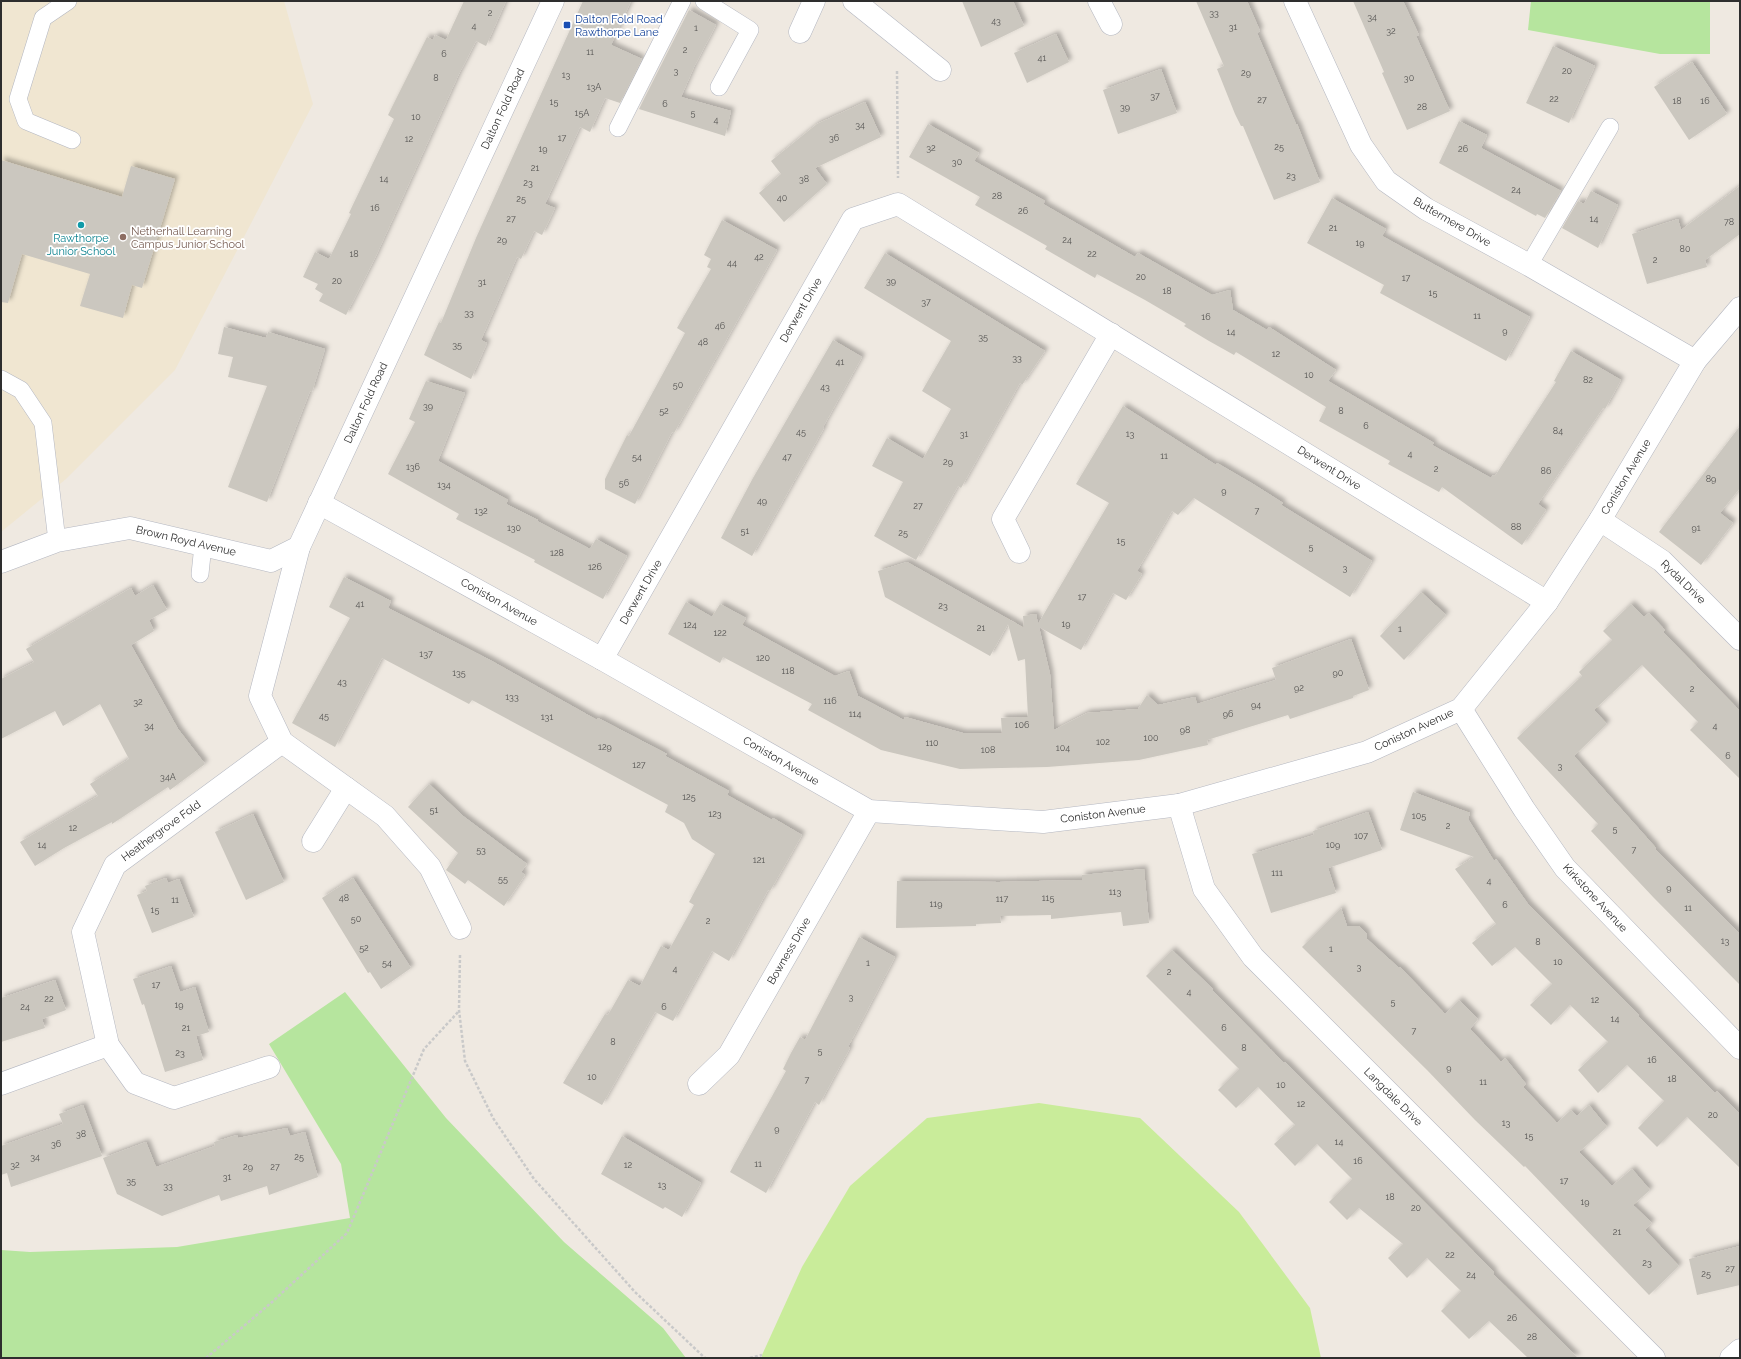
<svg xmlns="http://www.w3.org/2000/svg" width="1741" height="1359" viewBox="0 0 1741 1359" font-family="Raleway,sans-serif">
	<defs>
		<filter id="shadow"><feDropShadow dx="3.5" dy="-3.5" stdDeviation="2" flood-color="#0004"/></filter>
	</defs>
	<rect width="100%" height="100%" fill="#efe9e1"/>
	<!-- education -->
	<path fill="#f0e6d1" d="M1 1H284L313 104 175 370 66 479 1 532Z"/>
	<!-- green -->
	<g fill="#b6e59e">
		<path d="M1531 1H1710V54H1660L1528 30Z"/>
		<path d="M345 992 446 1118 564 1242 663 1328 686 1358H1V1250L30 1252 177 1247 350 1218 341 1164 269 1044Z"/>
	</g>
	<!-- pitch -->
	<path fill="#c9ec9a" d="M1039 1103 1140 1118 1239 1212 1310 1308 1321 1358H762V1355L802 1267 850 1186 927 1118Z"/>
	<!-- building -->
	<g fill="#cbc7bf" filter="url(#shadow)">
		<path d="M464 1H506L486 46 476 41 458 76 375 258 346 315 319 301 323 294 315 289 318 284 303 277 315 252 329 259 351 214 349 213 394 119 388 115 427 37 433 40 435 35 446 40Z"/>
		<path d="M583 1H631L611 45 642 59 620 103 605 98 590 132 580 127 545 204 555 208 542 235 534 231 521 259 517 257 481 340 487 343 471 379 424 355 439 322 441 323 476 238Z"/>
		<path d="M962 1H1013L1024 26 981 47Z"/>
		<path d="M1196 1H1247L1260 31 1257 33 1296 124H1297L1320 182 1274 200 1243 126H1241L1235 114 1217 69 1224 66Z"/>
		<path d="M1353 1H1403L1419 35 1416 36 1450 111 1407 130 1382 73 1384 72Z"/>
		<path d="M689 10 716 25 694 67 681 97 731 111 725 136 639 109Z"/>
		<path d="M1056 34 1069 62 1027 83 1014 53Z"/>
		<path d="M1553 46 1595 66 1569 123 1526 103Z"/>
		<path d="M1692 62 1727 114 1689 140 1654 87Z"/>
		<path d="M1161 69 1177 113 1118 134 1103 90Z"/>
		<path d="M865 102 881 137 815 168 827 184 784 222 759 193 781 174 771 161 817 124Z"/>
		<path d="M1459 121 1487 135 1481 148 1561 191 1545 218 1537 214 1536 216 1439 163Z"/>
		<path d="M928 124 979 153 974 161 1045 201 1043 204 1135 257 1138 253 1212 295 1230 290 1233 310 1267 330 1269 327 1336 370 1328 381 1434 443 1432 445 1491 478 1493 475 1495 476 1556 382 1554 381 1571 351 1621 380 1605 409 1603 408 1538 504 1546 510 1522 545 1442 487 1439 492 1388 464 1390 461 1319 421 1326 407 1282 380 1236 352 1234 355 1209 341 1184 326 1186 324 1145 300 1097 274 1095 278 1045 249 1047 246 975 205 980 197 909 157Z"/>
		<path d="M1 160 122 197 131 166 175 179 142 288 132 285 123 318 80 306 90 274 22 254 8 303 1 302Z"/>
		<path d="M1740 186V234L1705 260 1707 267 1647 284 1632 234 1678 219 1681 230Z"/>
		<path d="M1591 191 1618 205 1598 248 1562 228 1578 201 1584 204Z"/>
		<path d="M1332 198 1386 229 1382 236 1530 317 1506 361 1380 293 1384 285 1307 243Z"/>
		<path d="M722 220 777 250 674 433 672 432 635 504 605 489V479L627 435 629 436 685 333 677 328 711 269 707 267 711 259 704 255Z"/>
		<path d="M885 253 1045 351 1022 385 1020 383 961 488 958 486 916 560 874 536 903 482 872 466 887 438 923 459 951 409 922 391 951 341 864 288Z"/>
		<path d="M224 327 266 338 268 332 325 349 312 392 310 391 267 502 228 487 267 386 228 377 233 357 218 354Z"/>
		<path d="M833 340 862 357 823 427 824 428 752 556 721 538 753 478Z"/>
		<path d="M426 381 465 393 438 461 508 500 506 504 538 520 537 521 590 549 596 539 627 556 603 599 534 562 535 560 456 519 459 514 388 474 415 422 409 419Z"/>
		<path d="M1123 406 1216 465 1217 463 1253 484 1283 503 1281 505 1372 561 1350 597 1194 498 1178 515 1172 511 1137 571 1142 574 1126 600 1113 593 1081 650 1039 627 1050 674 1054 730 1087 713 1138 709 1147 695 1158 705 1195 697 1197 704 1236 692 1276 680 1272 668 1351 639 1369 690 1353 696V698L1290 719 1288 715 1207 740 1208 745 1139 760 1047 767 960 769 881 750 808 710 812 704 723 657 720 663 668 634 686 602 712 617 720 604 746 618 742 625 835 676 849 671 858 696 904 720 905 717 963 733H1002L1001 718 1028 717 1025 659 1018 661 1008 624 990 656 885 597 878 571 907 562 1024 628 1023 616 1036 614 1038 624 1109 503 1076 484Z"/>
		<path d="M1740 426V488L1720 513 1733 523 1701 565 1659 532Z"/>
		<path d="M344 577 391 601 388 608 490 660 597 720 598 718 667 754 665 756 729 791 727 795 772 820 773 818 802 835 770 891 768 890 729 961 712 951 673 1021 655 1012 602 1105 563 1083 605 1014 608 1015 628 980 640 986 661 946 669 950 694 905 689 902 715 854 692 839 684 823 665 812 668 805 472 700 469 704 382 658 335 747 292 723 350 618 329 607Z"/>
		<path d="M153 585 167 610 149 620 154 631 131 645 178 729 205 764 170 790 168 787 112 824V822L64 848 35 866 20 842 98 796 90 784 129 759 100 704 63 726 55 711 1 739V679L34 662 26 649 131 588 135 596Z"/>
		<path d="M1421 592 1446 615 1404 660 1380 636Z"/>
		<path d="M1631 604 1644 617 1649 613 1665 630 1663 632 1740 711V779L1690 730 1698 722 1642 665 1594 710 1607 724 1574 756 1656 848 1655 849 1740 934V985L1654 898 1591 831 1598 824 1517 738 1582 676 1579 672 1612 640 1603 631Z"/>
		<path d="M429 784 463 816 527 864 521 872 525 875 504 906 468 880 465 884 446 870 458 853 408 807Z"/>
		<path d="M1413 792 1470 813 1468 819 1494 861 1496 859 1528 904 1639 1015 1638 1016 1715 1093 1717 1091 1740 1114V1168L1687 1117 1657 1147 1638 1128 1664 1101 1627 1065 1598 1093 1578 1070 1608 1042 1570 1005 1551 1025 1530 1005 1552 984 1515 947 1492 966 1472 943 1496 924 1455 869 1474 857 1400 830Z"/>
		<path d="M1368 812 1382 850 1328 868 1336 893 1271 913 1252 854 1314 835 1313 831Z"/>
		<path d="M253 814 284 882 246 900 215 832Z"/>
		<path d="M1144 869 1149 923 1123 926 1121 912 1051 919V915L1000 916 1001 923 976 924V926L896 928 897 881 999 882 1082 880V875Z"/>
		<path d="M166 878 168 883 179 879 194 917 152 933 137 895 147 891 145 886Z"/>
		<path d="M353 878 411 968 381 989 370 972 368 973 322 898Z"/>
		<path d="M1341 908 1347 926H1359L1367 934V939L1399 968 1400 967 1445 1014 1459 1000 1478 1019 1470 1029 1501 1062 1505 1058 1526 1084 1523 1087 1557 1123 1571 1110 1577 1116 1589 1105 1607 1127 1579 1152 1612 1186 1632 1169 1650 1190 1633 1205 1652 1223 1645 1230 1679 1266 1649 1295 1525 1166 1524 1167 1475 1120 1427 1070 1302 947Z"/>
		<path d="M859 937 895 957 848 1047 850 1048 834 1077 819 1105 815 1102 766 1193 730 1172 786 1071 783 1069 791 1053 800 1037 805 1040Z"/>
		<path d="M1172 950 1213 989 1212 990 1284 1063 1285 1062 1494 1272 1493 1274 1578 1358H1528L1489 1321 1469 1339 1441 1311 1461 1291 1427 1258 1407 1278 1388 1258 1403 1244 1359 1208 1347 1220 1329 1202 1352 1179 1317 1144 1295 1166 1274 1144 1295 1125 1258 1087 1236 1108 1218 1090 1239 1069 1146 976Z"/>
		<path d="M171 966 180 992 195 987 209 1032 196 1036 203 1060 165 1072 144 1004 142 1005 133 979Z"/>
		<path d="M55 980 66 1010 42 1019 45 1028 1 1042V998Z"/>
		<path d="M83 1105 102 1156 11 1187 7 1173 1 1175V1146L63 1124 59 1114Z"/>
		<path d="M287 1128 290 1136 305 1132 318 1177 269 1195 267 1186 221 1201 219 1195 162 1216 117 1194 103 1158 146 1142 156 1167 215 1146 214 1142 237 1135 238 1138Z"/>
		<path d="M622 1136 701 1183 682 1217 665 1207 663 1209 601 1174Z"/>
		<path d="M1740 1246V1285L1697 1295 1689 1259Z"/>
	</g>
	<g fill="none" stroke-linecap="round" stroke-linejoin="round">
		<defs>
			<g id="service">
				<path d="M68 1 43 18 18 99 26 121 72 140"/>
				<path d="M704 1 750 30 719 87"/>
				<path d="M618 128 682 1"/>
				<path d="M1529 265 1610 127"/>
				<path d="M1 379 21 390 43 423 57 541"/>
				<path d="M200 574 203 545"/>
			</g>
			<g id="minor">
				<path d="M854 1 940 70"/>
				<path d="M1099 1 1111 24"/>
				<path d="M1295 1 1361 145 1386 181 1426 209 1529 265 1695 361"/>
				<path d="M800 32 814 1"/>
				<path d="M319 503 602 659 869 811 1043 822 1179 805 1367 752 1461 709 1547 602 1600 520 1695 361 1740 308"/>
				<path d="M1600 520 1662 561 1740 639"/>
				<path d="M1019 552 1003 519 1111 334"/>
				<path d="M1 562 57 541 130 528 271 561 299 547"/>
				<path d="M602 659 853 219 898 204 1547 602"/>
				<path d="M1461 709 1524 809 1565 868 1740 1048"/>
				<path d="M1179 805 1204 889 1253 957 1654 1358"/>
				<path d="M313 841 346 788"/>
				<path d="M460 928 430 867 385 816 282 742 260 696 299 547 553 1"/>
				<path d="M269 1067 174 1098 135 1083 108 1045 83 932 115 865 282 742"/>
				<path d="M1 1084 108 1045"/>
				<path d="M699 1084 729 1055 869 811"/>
				<path d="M1731 1358 1740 1350"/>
			</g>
		</defs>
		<!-- service casing -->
		<use href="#service" stroke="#b4b7c1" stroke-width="18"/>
		<!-- minor casing -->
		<use href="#minor" stroke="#b4b7c1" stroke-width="23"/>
		<!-- path -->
		<g stroke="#c9c9c9" stroke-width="2.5" stroke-dasharray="3 2" stroke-linecap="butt">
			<path d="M897 71 898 178"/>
			<path d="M460 955 459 1010 465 1061 493 1118 534 1179 635 1292 705 1358"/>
			<path d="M206 1358 271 1303 347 1233 424 1049 459 1011"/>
			<path d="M750 1358 762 1355"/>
		</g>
		<!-- service -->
		<use href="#service" stroke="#fff" stroke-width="17"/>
		<!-- minor -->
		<use href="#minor" stroke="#fff" stroke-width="22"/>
	</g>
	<!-- markers -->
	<rect fill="#1a4fb4" stroke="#fff" stroke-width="1.5" x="563" y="21" width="8" height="8" rx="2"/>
	<circle fill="#0f9aa8" stroke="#fff" stroke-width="1.5" cx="81" cy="225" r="4"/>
	<circle fill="#8d6e63" stroke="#fff" stroke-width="1.5" cx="123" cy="237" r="4"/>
	<g text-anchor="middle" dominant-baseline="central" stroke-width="3.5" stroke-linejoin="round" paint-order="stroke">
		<!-- number labels -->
		<g font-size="9" fill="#555452">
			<text x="490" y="13">2</text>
			<text x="1214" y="13">33</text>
			<text x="1372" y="17">34</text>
			<text x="996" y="21">43</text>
			<text x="474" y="26">4</text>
			<text x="1233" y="27">31</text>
			<text x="696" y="28">1</text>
			<text x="1391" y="31">32</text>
			<text x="685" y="50">2</text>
			<text x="590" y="52">11</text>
			<text x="444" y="54">6</text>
			<text x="1042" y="58">41</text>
			<text x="676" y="71">3</text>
			<text x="1567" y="71">20</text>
			<text x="1246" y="73">29</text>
			<text x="566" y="75">13</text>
			<text x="436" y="78">8</text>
			<text x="1409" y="78">30</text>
			<text x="594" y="87">13A</text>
			<text x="1155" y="96">37</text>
			<text x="1554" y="99">22</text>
			<text x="1262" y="100">27</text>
			<text x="1677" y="101">18</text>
			<text x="1705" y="101">16</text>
			<text x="554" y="102">15</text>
			<text x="665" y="104">6</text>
			<text x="1125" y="107">39</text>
			<text x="1422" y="107">28</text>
			<text x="582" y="113">15A</text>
			<text x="693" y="113">5</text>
			<text x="416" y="117">10</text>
			<text x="716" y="120">4</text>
			<text x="860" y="125">34</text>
			<text x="562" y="138">17</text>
			<text x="834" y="138">36</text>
			<text x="409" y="139">12</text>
			<text x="1279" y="147">25</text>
			<text x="931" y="148">32</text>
			<text x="543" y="149">19</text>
			<text x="1463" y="149">26</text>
			<text x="957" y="162">30</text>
			<text x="535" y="168">21</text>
			<text x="1291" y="176">23</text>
			<text x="384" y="179">14</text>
			<text x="804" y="179">38</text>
			<text x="528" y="183">23</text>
			<text x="1516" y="190">24</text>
			<text x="997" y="196">28</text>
			<text x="782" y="198">40</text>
			<text x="521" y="199">25</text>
			<text x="375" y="208">16</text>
			<text x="1023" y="211">26</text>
			<text x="511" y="219">27</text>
			<text x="1594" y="219">14</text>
			<text x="1729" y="222">78</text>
			<text x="1333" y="228">21</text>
			<text x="502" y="240">29</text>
			<text x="1067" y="240">24</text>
			<text x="1360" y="243">19</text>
			<text x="1685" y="249">80</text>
			<text x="354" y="254">18</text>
			<text x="1092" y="254">22</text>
			<text x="759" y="257">42</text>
			<text x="1655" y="260">2</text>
			<text x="732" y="263">44</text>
			<text x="1141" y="277">20</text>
			<text x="1406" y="278">17</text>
			<text x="337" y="281">20</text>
			<text x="891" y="281">39</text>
			<text x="482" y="282">31</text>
			<text x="1167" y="291">18</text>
			<text x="1433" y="293">15</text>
			<text x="926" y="302">37</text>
			<text x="469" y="313">33</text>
			<text x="1477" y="316">11</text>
			<text x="1206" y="317">16</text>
			<text x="720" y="326">46</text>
			<text x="1505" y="331">9</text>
			<text x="1231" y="332">14</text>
			<text x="983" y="337">35</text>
			<text x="703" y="342">48</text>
			<text x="457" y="345">35</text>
			<text x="1276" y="354">12</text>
			<text x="1017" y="358">33</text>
			<text x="840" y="362">41</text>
			<text x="1309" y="375">10</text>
			<text x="1588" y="380">82</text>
			<text x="678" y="385">50</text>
			<text x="825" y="387">43</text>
			<text x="428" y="406">39</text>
			<text x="664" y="411">52</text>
			<text x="1341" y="411">8</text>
			<text x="1366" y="426">6</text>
			<text x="1558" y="431">84</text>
			<text x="801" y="432">45</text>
			<text x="964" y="434">31</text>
			<text x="1130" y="434">13</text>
			<text x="1410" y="454">4</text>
			<text x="1164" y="456">11</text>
			<text x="637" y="457">54</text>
			<text x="787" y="457">47</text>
			<text x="948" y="462">29</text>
			<text x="413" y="467">136</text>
			<text x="1436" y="469">2</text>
			<text x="1546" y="471">86</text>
			<text x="1711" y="479">89</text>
			<text x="624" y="483">56</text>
			<text x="444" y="485">134</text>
			<text x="1224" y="491">9</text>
			<text x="762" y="501">49</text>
			<text x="918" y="506">27</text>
			<text x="481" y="511">132</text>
			<text x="1257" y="511">7</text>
			<text x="1516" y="527">88</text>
			<text x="514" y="528">130</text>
			<text x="1696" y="528">91</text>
			<text x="745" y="531">51</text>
			<text x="903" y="533">25</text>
			<text x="1121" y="541">15</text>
			<text x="1311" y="547">5</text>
			<text x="557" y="553">128</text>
			<text x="595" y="567">126</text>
			<text x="1345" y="568">3</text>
			<text x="1082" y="597">17</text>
			<text x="360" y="604">41</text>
			<text x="943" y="606">23</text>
			<text x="1066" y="624">19</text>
			<text x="690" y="625">124</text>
			<text x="981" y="628">21</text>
			<text x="1400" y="629">1</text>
			<text x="720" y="633">122</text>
			<text x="426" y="654">137</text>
			<text x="763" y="658">120</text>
			<text x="788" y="671">118</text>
			<text x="459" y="673">135</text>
			<text x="1338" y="673">90</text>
			<text x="342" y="682">43</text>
			<text x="1299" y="688">92</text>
			<text x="1692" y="689">2</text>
			<text x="512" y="697">133</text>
			<text x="830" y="701">116</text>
			<text x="138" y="702">32</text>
			<text x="1256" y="705">94</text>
			<text x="855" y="714">114</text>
			<text x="1228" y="714">96</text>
			<text x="324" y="716">45</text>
			<text x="547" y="717">131</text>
			<text x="1022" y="725">106</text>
			<text x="149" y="726">34</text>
			<text x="1715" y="726">4</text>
			<text x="1185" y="730">98</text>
			<text x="1151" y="738">100</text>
			<text x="1103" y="742">102</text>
			<text x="932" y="743">110</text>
			<text x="605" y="747">129</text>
			<text x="1063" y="748">104</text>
			<text x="988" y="750">108</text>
			<text x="1728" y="756">6</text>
			<text x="639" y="765">127</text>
			<text x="1560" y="766">3</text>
			<text x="168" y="777">34A</text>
			<text x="689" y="797">125</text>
			<text x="434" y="810">51</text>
			<text x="715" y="814">123</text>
			<text x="1419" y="816">105</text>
			<text x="1448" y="826">2</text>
			<text x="73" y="828">12</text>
			<text x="1615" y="829">5</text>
			<text x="1361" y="836">107</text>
			<text x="42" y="845">14</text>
			<text x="1333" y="845">109</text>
			<text x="481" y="850">53</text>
			<text x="1634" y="850">7</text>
			<text x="759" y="860">121</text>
			<text x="1277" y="873">111</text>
			<text x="503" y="879">55</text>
			<text x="1489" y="881">4</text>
			<text x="1669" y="888">9</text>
			<text x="1115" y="892">113</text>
			<text x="344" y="898">48</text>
			<text x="1048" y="898">115</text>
			<text x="1002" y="899">117</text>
			<text x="175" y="900">11</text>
			<text x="936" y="904">119</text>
			<text x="1505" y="905">6</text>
			<text x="1688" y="908">11</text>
			<text x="155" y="910">15</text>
			<text x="356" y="919">50</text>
			<text x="708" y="921">2</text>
			<text x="1725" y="941">13</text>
			<text x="1538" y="942">8</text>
			<text x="364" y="948">52</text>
			<text x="1331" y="949">1</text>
			<text x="1558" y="962">10</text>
			<text x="387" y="963">54</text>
			<text x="868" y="963">1</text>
			<text x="1359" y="967">3</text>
			<text x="675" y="969">4</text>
			<text x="1169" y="972">2</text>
			<text x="156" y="985">17</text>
			<text x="1189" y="992">4</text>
			<text x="851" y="997">3</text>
			<text x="49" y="999">22</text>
			<text x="1595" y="1000">12</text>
			<text x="1393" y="1002">5</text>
			<text x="179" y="1005">19</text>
			<text x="25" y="1007">24</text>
			<text x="664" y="1007">6</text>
			<text x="1615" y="1019">14</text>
			<text x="186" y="1028">21</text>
			<text x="1224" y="1028">6</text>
			<text x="1414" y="1031">7</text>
			<text x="613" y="1042">8</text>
			<text x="1244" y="1048">8</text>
			<text x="820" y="1051">5</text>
			<text x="180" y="1053">23</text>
			<text x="1652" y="1060">16</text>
			<text x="1449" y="1068">9</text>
			<text x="592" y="1077">10</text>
			<text x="1672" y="1079">18</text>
			<text x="807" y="1080">7</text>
			<text x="1483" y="1082">11</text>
			<text x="1281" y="1085">10</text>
			<text x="1301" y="1104">12</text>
			<text x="1713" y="1115">20</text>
			<text x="1506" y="1123">13</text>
			<text x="777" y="1129">9</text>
			<text x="81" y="1134">38</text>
			<text x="1529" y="1136">15</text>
			<text x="1339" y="1142">14</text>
			<text x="56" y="1144">36</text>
			<text x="35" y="1157">34</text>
			<text x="299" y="1157">25</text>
			<text x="1358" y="1161">16</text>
			<text x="758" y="1164">11</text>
			<text x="15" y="1165">32</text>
			<text x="628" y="1165">12</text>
			<text x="248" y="1167">29</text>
			<text x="275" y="1167">27</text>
			<text x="227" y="1177">31</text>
			<text x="131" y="1181">35</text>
			<text x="1564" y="1181">17</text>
			<text x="662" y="1185">13</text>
			<text x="168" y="1186">33</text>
			<text x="1390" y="1197">18</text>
			<text x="1585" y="1202">19</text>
			<text x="1416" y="1208">20</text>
			<text x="1617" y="1232">21</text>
			<text x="1450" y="1255">22</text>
			<text x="1647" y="1263">23</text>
			<text x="1730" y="1269">27</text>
			<text x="1706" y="1274">25</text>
			<text x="1471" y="1275">24</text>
			<text x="1512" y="1318">26</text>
			<text x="1532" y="1337">28</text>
		</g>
		<!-- transit labels -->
		<g font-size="11" fill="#164399" stroke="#fff" text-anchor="start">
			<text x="575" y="19">Dalton Fold Road<tspan x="575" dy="13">Rawthorpe Lane</tspan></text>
		</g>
		<!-- street labels -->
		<g font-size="11" fill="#2e2e2e" stroke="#fff">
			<text transform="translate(503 109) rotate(-65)">Dalton Fold Road</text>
			<text transform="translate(1452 222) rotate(30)">Buttermere Drive</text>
			<text transform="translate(801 310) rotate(-60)">Derwent Drive</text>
			<text transform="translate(366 403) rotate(-65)">Dalton Fold Road</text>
			<text transform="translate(1329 468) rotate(32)">Derwent Drive</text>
			<text transform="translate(1626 477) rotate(-59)">Coniston Avenue</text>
			<text transform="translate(186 541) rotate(13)">Brown Royd Avenue</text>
			<text transform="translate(1683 582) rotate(44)">Rydal Drive</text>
			<text transform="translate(641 592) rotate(-60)">Derwent Drive</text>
			<text transform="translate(499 602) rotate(29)">Coniston Avenue</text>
			<text transform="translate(1414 730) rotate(-25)">Coniston Avenue</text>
			<text transform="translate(781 761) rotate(30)">Coniston Avenue</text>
			<text transform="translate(1103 814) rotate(-7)">Coniston Avenue</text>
			<text transform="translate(161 831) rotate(-36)">Heathergrove Fold</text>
			<text transform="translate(1595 898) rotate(47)">Kirkstone Avenue</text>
			<text transform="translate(789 951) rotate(-60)">Bowness Drive</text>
			<text transform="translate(1393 1097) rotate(45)">Langdale Drive</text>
		</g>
		<!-- education labels -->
		<g font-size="11" fill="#785e54" stroke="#fff" text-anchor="start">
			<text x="131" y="231">Netherhall Learning<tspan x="131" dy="13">Campus Junior School</tspan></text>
		</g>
		<!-- culture labels -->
		<g font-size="11" fill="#0d838f" stroke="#fff">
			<text x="81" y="238">Rawthorpe<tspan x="81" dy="13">Junior School</tspan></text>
		</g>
	</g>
	<!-- border -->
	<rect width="1741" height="1359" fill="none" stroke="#2e2e2e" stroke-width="4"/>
</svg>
